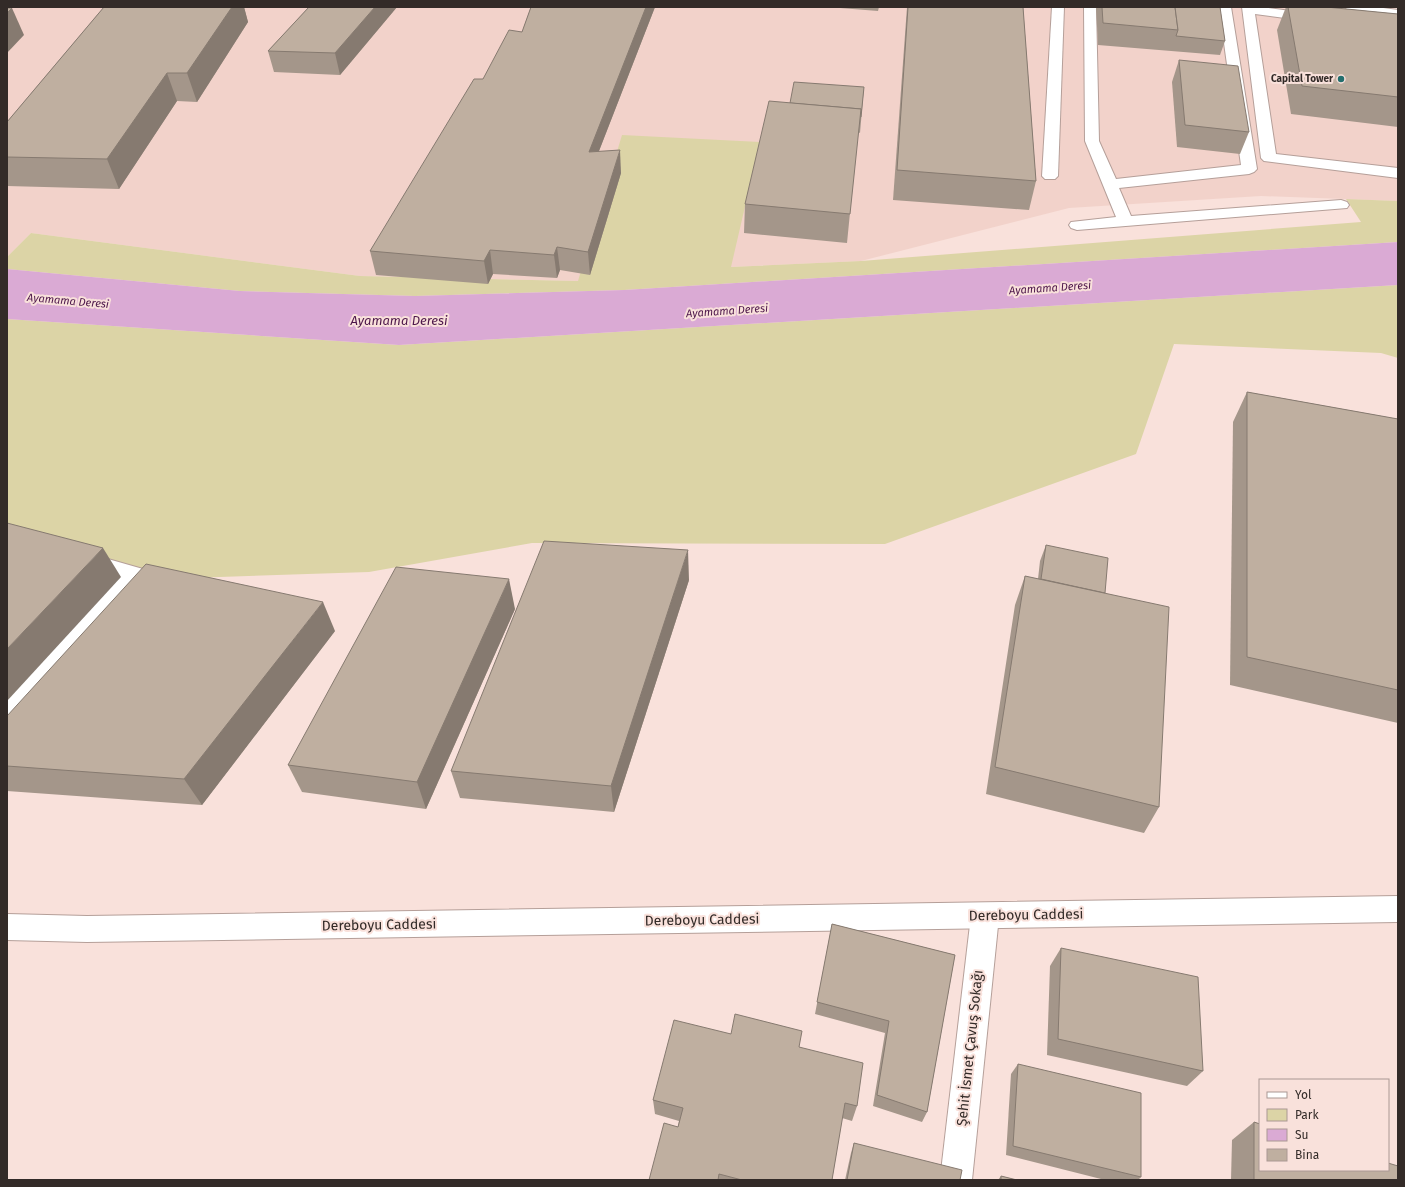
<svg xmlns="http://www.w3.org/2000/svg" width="1405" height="1187" viewBox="0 0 1405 1187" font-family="'Fira Sans',sans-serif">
	<rect width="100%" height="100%" fill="#f9e1db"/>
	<!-- built -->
	<path fill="#f2d2ca" d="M7 7H1276L1398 24V201L1261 196 1069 208 861 261 730 267 623 135 579 281 360 276 31 233 7 257Z"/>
	<!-- green -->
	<g fill="#dcd4a6">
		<path d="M622 135 760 142 731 267 861 261 1361 222 1346 199 1398 201V242L624 290 415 296 240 291 7 269V257L31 233 360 276 578 281Z"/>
		<path d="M1398 285V358L1381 353 1174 344 1136 454 885 544 532 543 369 572 160 579 7 526V319L399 345Z"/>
	</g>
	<!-- water -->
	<path fill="#daaad4" d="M1398 242V285L399 345 7 319V269L240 291 415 296 624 290Z"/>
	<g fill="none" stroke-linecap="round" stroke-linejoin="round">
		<defs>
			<g id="minor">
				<path d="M1052 7H1064L1058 176 1055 179H1045L1042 176Z"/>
				<path d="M1084 7H1096L1099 141 1116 179 1241 165 1219 7H1231L1257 169 1254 172 1249 174 1119 188 1131 216 1341 200 1347 202 1349 205 1347 208 1077 230 1071 228 1069 225 1071 222 1116 217 1085 141Z"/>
				<path d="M1242 7H1261L1314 14 1320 18 1314 22 1255 14 1276 154 1398 168V178L1264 161 1261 158Z"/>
				<path d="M87 553 143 569 146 575 143 581 15 721 7 724V698L119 578 79 567 76 561 79 555Z"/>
				<path d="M985 903 995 907 999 916 972 1180H940L971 916 975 907Z"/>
			</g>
			<g id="major">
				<path d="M1344 7H1376L1398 10V18L1350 11Z"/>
				<path d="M1398 896V922L87 942 7 940V914L87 916Z"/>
			</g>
		</defs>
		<!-- minor casing -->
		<use href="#minor" stroke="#b59f99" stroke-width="2"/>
		<!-- major casing -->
		<use href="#major" stroke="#b59f99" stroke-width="2"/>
		<!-- minor -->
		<use href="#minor" fill="#fff" fill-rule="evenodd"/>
		<!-- major -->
		<use href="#major" fill="#fff" fill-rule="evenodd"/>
	</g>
	<!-- wall -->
	<g fill="#a4968a">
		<path d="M104 7H244L248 22 197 102 177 101 119 189 7 186V122Z"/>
		<path d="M309 7H397L340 75 274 72 268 51Z"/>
		<path d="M531 7H655L599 151 621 173 590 275 560 270 557 278 493 274 488 284 376 275 370 251 483 79 522 32Z"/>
		<path d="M840 7H879L878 11 840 8Z"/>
		<path d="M907 7H1023L1036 181 1029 210 893 200Z"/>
		<path d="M1096 7H1220L1225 41 1220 55 1098 45Z"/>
		<path d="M1286 7H1326L1398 14V127L1291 114 1277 30Z"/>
		<path d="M1179 60 1249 132 1240 154 1177 147 1172 82Z"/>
		<path d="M864 87 860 133 858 132 847 243 744 233 745 204 790 103Z"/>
		<path d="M1247 392 1398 419V723L1230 685 1233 422Z"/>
		<path d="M1046 545 1105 593 1159 807 1144 833 986 794 1015 605 1025 576 1038 579 1040 561Z"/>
		<path d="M689 580 614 812 460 798 451 771Z"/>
		<path d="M515 609 426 809 302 792 288 765Z"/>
		<path d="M335 631 202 805 7 791V716Z"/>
		<path d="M832 924 955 955 927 1112 922 1122 873 1106 885 1033 815 1014Z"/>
		<path d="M1061 948 1203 1071 1187 1086 1047 1055 1050 966Z"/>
		<path d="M731 1034 799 1047 857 1106 852 1121 842 1118 832 1180H649L678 1127 679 1121 655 1114 653 1100Z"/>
		<path d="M1018 1064 1141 1177 1138 1180H1105L1006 1155 1011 1074Z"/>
		<path d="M1254 1122 1398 1180H1231L1232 1140Z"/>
		<path d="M854 1143 960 1180H845L851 1153Z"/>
		<path d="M1001 1176 1017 1180H998Z"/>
	</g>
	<!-- shaded-wall -->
	<g fill="#867a70">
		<path d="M232 7H244L248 22 197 102 187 73Z"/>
		<path d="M375 7H397L340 75 335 53Z"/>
		<path d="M646 7H655L590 174 589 152Z"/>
		<path d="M12 8 24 35 7 53V13Z"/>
		<path d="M167 73 177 101 119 189 107 159Z"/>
		<path d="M620 150 621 173 590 275 588 252Z"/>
		<path d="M557 247 560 270 557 278 554 255Z"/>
		<path d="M490 250 493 274 488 284 484 261Z"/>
		<path d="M103 548 121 577 7 701V649Z"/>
		<path d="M688 550 689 580 614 812 611 786Z"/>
		<path d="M509 579 515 609 426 809 417 782Z"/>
		<path d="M323 602 335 631 202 805 184 779Z"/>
	</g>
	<!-- building -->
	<g fill="#bfafa0" stroke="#867a70">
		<path d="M104 7H232L187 73H167L107 159 7 157V122Z"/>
		<path d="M309 7H375L335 53 268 51Z"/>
		<path d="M531 7H646L589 152 620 150 588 252 557 247 554 255 490 250 484 261 370 251 474 79H483L509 30 522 32Z"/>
		<path d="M908 7H1023L1036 181 897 170Z"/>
		<path d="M1102 7H1175L1178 30 1103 23Z"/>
		<path d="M1175 7H1220L1225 41 1176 36 1178 30Z"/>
		<path d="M1288 7H1326L1398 14V97L1302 86Z"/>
		<path d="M7 8H12L7 13Z"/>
		<path d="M1179 60 1238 66 1249 132 1185 125Z"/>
		<path d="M794 82 864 87 861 117H860L861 109 790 103Z"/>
		<path d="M769 101 861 109 850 214 745 204Z"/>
		<path d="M1247 392 1398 419V690L1247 657Z"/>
		<path d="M7 523 103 548 7 649Z"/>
		<path d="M544 541 688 550 611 786 451 771Z"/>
		<path d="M1046 545 1108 558 1105 593 1041 579Z"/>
		<path d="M146 564 323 602 184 779 7 766V716Z"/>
		<path d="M396 567 509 579 417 782 288 765Z"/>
		<path d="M1025 576 1169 607 1159 807 995 767Z"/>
		<path d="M832 924 955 955 927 1112 877 1095 889 1021 817 1002Z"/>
		<path d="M1061 948 1198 977 1203 1071 1058 1039Z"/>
		<path d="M735 1014 802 1031 799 1047 863 1063 857 1106 845 1103 832 1180H742L719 1174 718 1180H649L664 1123 678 1127 683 1108 653 1100 674 1020 731 1034Z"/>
		<path d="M1018 1064 1141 1093V1177L1013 1146Z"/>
		<path d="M1254 1122 1260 1124V1170H1388V1163L1398 1166V1180H1254Z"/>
		<path d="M854 1143 962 1170 960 1180H847Z"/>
		<path d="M1001 1176 1017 1180H1001Z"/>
	</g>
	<!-- markers -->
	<circle fill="#236f6e" stroke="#f9e1db" stroke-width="1.5" cx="1341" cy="79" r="4"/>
	<g text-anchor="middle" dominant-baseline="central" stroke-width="4" stroke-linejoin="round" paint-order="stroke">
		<!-- far-poi labels -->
		<g font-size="10" font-weight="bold" fill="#332b28" stroke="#f9e1db" text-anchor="end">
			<text x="1333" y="79">Capital Tower</text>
		</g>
		<!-- far-water labels -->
		<g font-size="11" font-style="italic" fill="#4d164a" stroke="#f9e1db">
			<text transform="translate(1050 288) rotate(-4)">Ayamama Deresi</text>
			<text transform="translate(68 301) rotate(5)">Ayamama Deresi</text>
			<text transform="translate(727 311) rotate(-4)">Ayamama Deresi</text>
		</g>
		<!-- water labels -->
		<g font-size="13" font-style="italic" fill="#4d164a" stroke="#f9e1db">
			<text x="399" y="320">Ayamama Deresi</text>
		</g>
		<!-- near-street labels -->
		<g font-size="14" fill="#332b28" stroke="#f9e1db">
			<text transform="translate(1026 915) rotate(-1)">Dereboyu Caddesi</text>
			<text transform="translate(702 920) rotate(-1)">Dereboyu Caddesi</text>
			<text transform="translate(379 925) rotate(-1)">Dereboyu Caddesi</text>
			<text transform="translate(970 1048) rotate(-84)">Şehit İsmet Çavuş Sokağı</text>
		</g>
	</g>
	<!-- border -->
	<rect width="1405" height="1187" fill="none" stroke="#332b28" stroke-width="16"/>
	<!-- legend -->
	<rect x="1259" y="1079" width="130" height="92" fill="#f9e1db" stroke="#aa9893"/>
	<rect x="1267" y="1092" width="20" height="6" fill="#ffffff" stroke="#aa9893"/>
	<text x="1295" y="1099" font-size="12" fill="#332b28">Yol</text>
	<rect x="1267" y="1109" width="20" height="12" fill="#dcd4a6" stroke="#aa9893"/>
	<text x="1295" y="1119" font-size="12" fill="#332b28">Park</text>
	<rect x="1267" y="1129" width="20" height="12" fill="#daaad4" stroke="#aa9893"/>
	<text x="1295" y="1139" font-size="12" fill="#332b28">Su</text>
	<rect x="1267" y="1149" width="20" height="12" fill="#bfafa0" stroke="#aa9893"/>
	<text x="1295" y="1159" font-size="12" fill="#332b28">Bina</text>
</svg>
